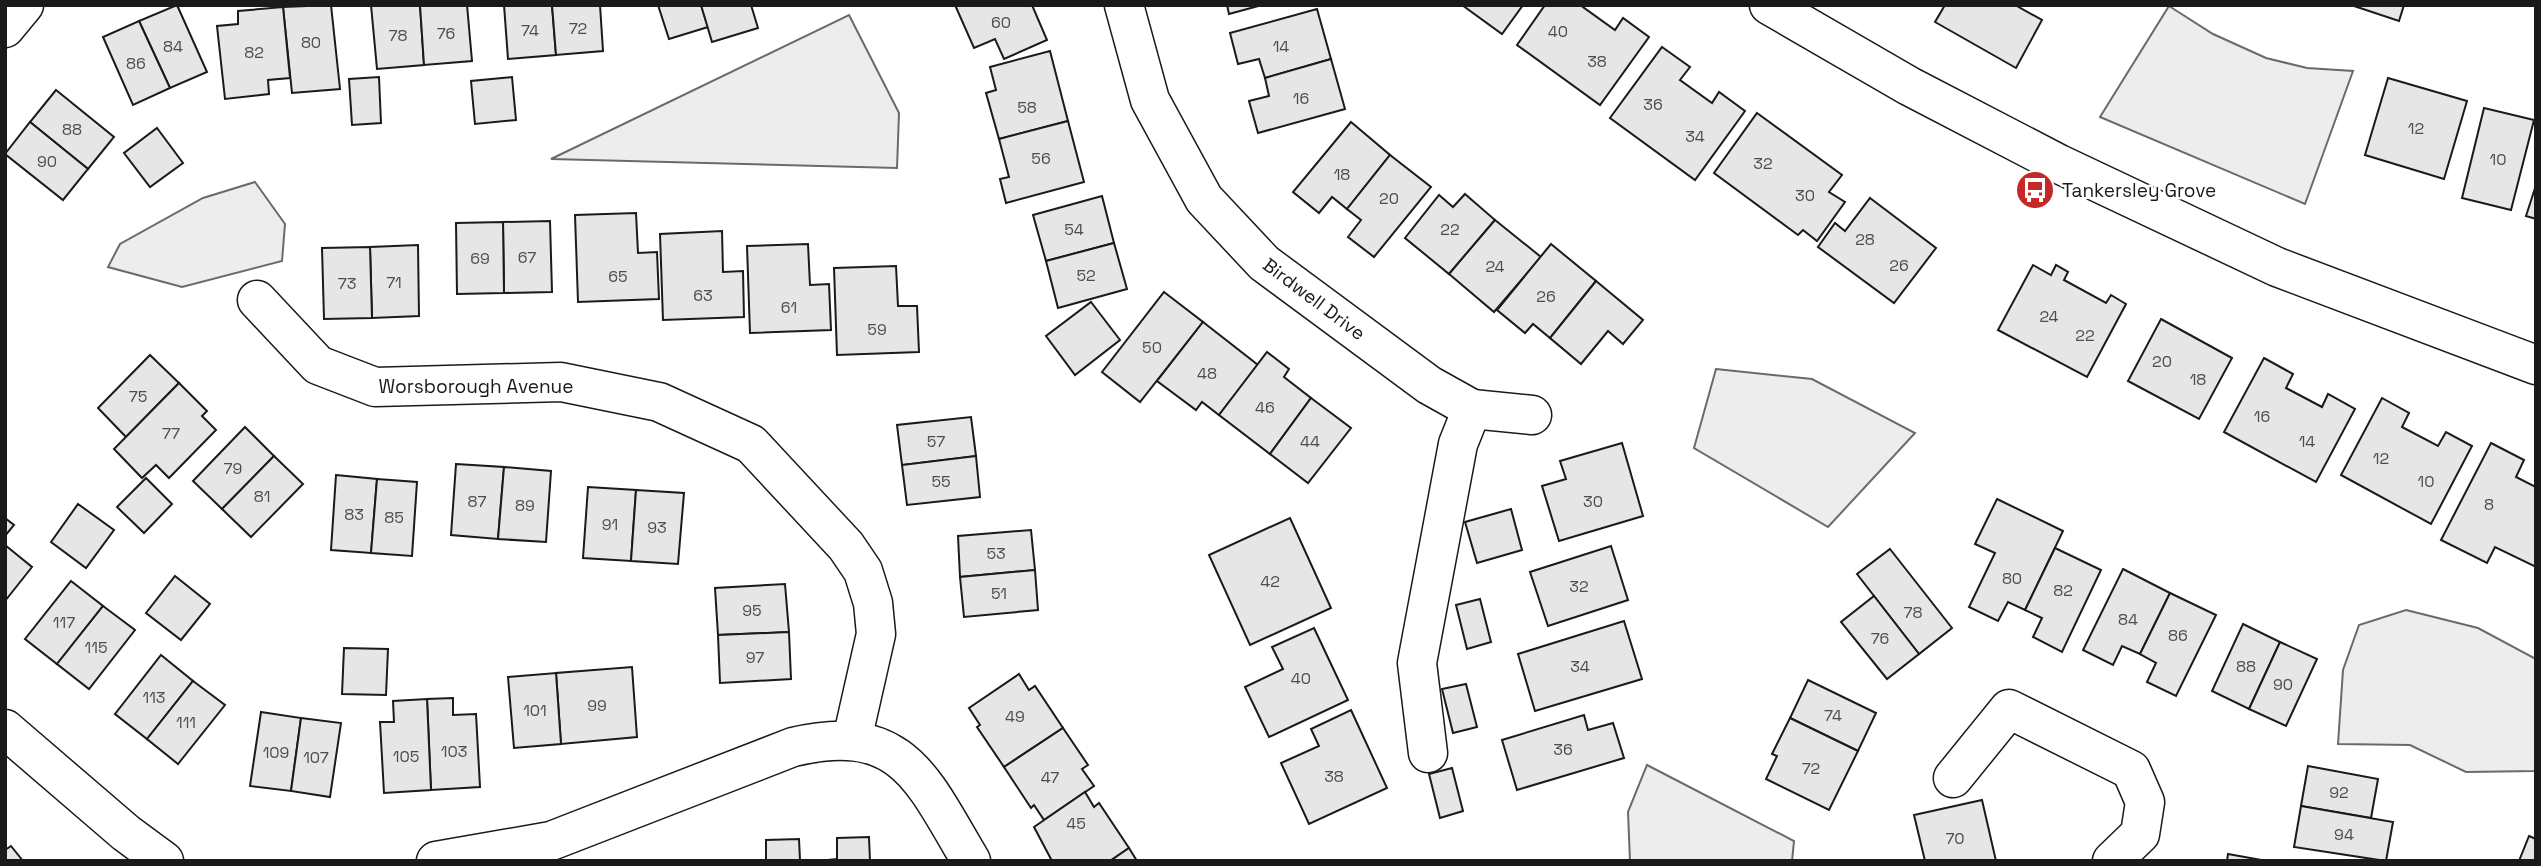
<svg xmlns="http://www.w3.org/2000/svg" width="2541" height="866" viewBox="0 0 2541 866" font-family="'Space Grotesk',sans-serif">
	<rect width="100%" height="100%" fill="#fff"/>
	<!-- built -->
	<g fill="#ededed" stroke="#6a6a6a" stroke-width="2">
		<path d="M2169 6 2213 34 2266 58 2307 68 2353 71 2305 204 2100 117Z"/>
		<path d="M849 15 899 113 897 168 551 159Z"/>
		<path d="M255 182 285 224 282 261 182 287 108 267 120 244 203 198Z"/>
		<path d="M1716 369 1812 379 1915 433 1828 527 1694 448Z"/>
		<path d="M2406 610 2478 628 2536 659 2535 771 2466 772 2410 745 2338 744 2343 670 2359 625Z"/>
		<path d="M1647 765 1794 841 1792 861H1630L1628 812Z"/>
	</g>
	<!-- building -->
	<g fill="#e6e6e6" stroke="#1a1a1a" stroke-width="2">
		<path d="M177 5 207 72 170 88 139 21Z"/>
		<path d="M331 5 340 89 292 93 283 7Z"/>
		<path d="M371 5H420L424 65 377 69Z"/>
		<path d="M420 5H467L472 61 424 65Z"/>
		<path d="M504 5H552L556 55 508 59Z"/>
		<path d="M552 5H600L603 51 556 55Z"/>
		<path d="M658 5H701L708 27 669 39Z"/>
		<path d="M701 5H751L758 28 712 42Z"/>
		<path d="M955 5H1032L1047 40 1004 59 995 39 974 48Z"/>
		<path d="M1227 5H1262L1229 14Z"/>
		<path d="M1462 5H1523L1502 34Z"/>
		<path d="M1545 5H1585L1583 7 1615 30 1623 18 1649 37 1600 105 1517 45Z"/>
		<path d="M1945 5H2015L2042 20 2016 68 1935 22Z"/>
		<path d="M2351 5H2404L2399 21Z"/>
		<path d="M283 7 290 78 268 80 269 94 225 99 217 26 238 24V11Z"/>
		<path d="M1317 9 1331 59 1265 78 1259 59 1238 64 1230 33Z"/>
		<path d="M139 21 170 88 133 105 103 37Z"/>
		<path d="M1662 47 1690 67 1680 80 1712 103 1719 92 1745 111 1695 180 1610 118Z"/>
		<path d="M1050 51 1068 121 999 139 986 93 996 90 990 67Z"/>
		<path d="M1331 59 1345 109 1258 133 1249 101 1269 96 1265 78Z"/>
		<path d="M379 77 381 123 352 125 349 79Z"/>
		<path d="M512 77 516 120 475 124 471 81Z"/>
		<path d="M2388 78 2467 101 2444 179 2365 155Z"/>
		<path d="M56 90 114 137 88 169 30 122Z"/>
		<path d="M2484 108 2534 120 2511 210 2462 198Z"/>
		<path d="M1757 113 1842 175 1829 192 1845 202 1817 241 1803 230 1798 235 1714 173Z"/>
		<path d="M1068 121 1084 182 1006 203 1000 179 1009 177 999 139Z"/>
		<path d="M30 122 88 169 63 200 5 154Z"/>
		<path d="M1351 122 1390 155 1347 209 1332 197 1319 213 1293 192Z"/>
		<path d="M157 128 183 163 150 187 124 153Z"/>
		<path d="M1390 155 1431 187 1374 257 1348 237 1361 220 1347 209Z"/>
		<path d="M2536 185V219L2526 216Z"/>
		<path d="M1465 194 1495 220 1449 274 1405 238 1439 195 1453 207Z"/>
		<path d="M1102 196 1114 243 1046 261 1033 215Z"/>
		<path d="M1870 198 1936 248 1894 303 1818 247 1835 223 1845 231Z"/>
		<path d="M636 213 638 253 657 252 659 299 578 302 575 215Z"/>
		<path d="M1495 220 1541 257 1494 312 1449 274Z"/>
		<path d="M550 221 552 292 504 293 503 222Z"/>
		<path d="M503 222 504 293 457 294 456 223Z"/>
		<path d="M722 231 723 272 743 271 744 317 663 320 660 234Z"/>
		<path d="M1114 243 1127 289 1058 308 1046 261Z"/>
		<path d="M808 244 810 285 829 284 831 330 750 333 747 246Z"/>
		<path d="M1551 244 1596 281 1550 338 1533 324 1525 333 1497 310Z"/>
		<path d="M418 245 419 316 372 318 370 247Z"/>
		<path d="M370 247 372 318 324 319 322 248Z"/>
		<path d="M2033 265 2051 275 2056 265 2068 272 2064 280 2106 303 2111 295 2126 304 2087 377 1998 330Z"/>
		<path d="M896 266 898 306H917L919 352 837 355 834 268Z"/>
		<path d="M1596 281 1643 320 1623 344 1608 331 1581 364 1550 338Z"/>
		<path d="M1164 292 1203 322 1140 402 1102 372Z"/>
		<path d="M1091 302 1120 340 1075 375 1046 336Z"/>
		<path d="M2161 319 2232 358 2199 419 2128 381Z"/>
		<path d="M1203 322 1258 365 1219 415 1202 402 1196 410 1157 381Z"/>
		<path d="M1267 352 1289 369 1284 377 1311 398 1270 454 1219 415Z"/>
		<path d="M150 355 179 383 126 437 98 408Z"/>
		<path d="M2264 358 2293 374 2286 388 2322 407 2328 394 2355 409 2316 482 2224 432Z"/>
		<path d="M179 383 207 411 202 416 216 430 169 478 156 465 142 478 114 449Z"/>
		<path d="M1311 398 1351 428 1308 483 1270 454Z"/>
		<path d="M2382 398 2409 413 2402 427 2438 446 2446 432 2472 446 2431 524 2341 475Z"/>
		<path d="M971 417 976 456 902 465 897 425Z"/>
		<path d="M245 427 274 456 222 509 193 481Z"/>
		<path d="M1622 443 1643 516 1559 541 1542 486 1566 479 1560 461Z"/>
		<path d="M2491 443 2524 460 2516 477 2536 487V567L2495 547 2487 563 2441 540Z"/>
		<path d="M274 456 303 484 251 537 222 509Z"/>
		<path d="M976 456 980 497 907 505 902 465Z"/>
		<path d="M456 464 504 467 498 539 451 535Z"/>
		<path d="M504 467 551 471 546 542 498 539Z"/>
		<path d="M336 475 377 479 371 553 331 550Z"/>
		<path d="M146 478 172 504 144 533 117 507Z"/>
		<path d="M377 479 417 482 412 556 371 553Z"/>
		<path d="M588 487 636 490 631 561 583 558Z"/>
		<path d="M636 490 684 493 678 564 631 561Z"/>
		<path d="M1997 499 2063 531 2025 610 2008 602 1998 621 1969 607 1995 553 1975 544Z"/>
		<path d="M78 504 114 530 86 568 51 542Z"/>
		<path d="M1511 509 1522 550 1477 563 1465 522Z"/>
		<path d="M5 518 14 525 5 536Z"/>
		<path d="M1290 518 1331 608 1250 645 1209 555Z"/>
		<path d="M1031 530 1035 570 960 577 958 536Z"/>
		<path d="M5 545 32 567 5 601Z"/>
		<path d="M1611 546 1628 600 1548 626 1530 572Z"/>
		<path d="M2055 548 2101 570 2062 652 2033 637 2042 618 2025 610Z"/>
		<path d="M1890 549 1952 628 1919 654 1857 574Z"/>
		<path d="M2123 569 2170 593 2140 654 2122 646 2113 665 2083 650Z"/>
		<path d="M1035 570 1038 610 964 617 960 577Z"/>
		<path d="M175 576 210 604 181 640 146 613Z"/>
		<path d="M71 581 103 606 57 664 25 639Z"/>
		<path d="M785 584 789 632 718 635 715 588Z"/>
		<path d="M2170 593 2216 615 2176 696 2147 682 2156 663 2140 654Z"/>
		<path d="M1874 596 1919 654 1887 679 1841 622Z"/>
		<path d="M1480 599 1491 642 1467 649 1456 605Z"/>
		<path d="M103 606 135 630 89 689 57 664Z"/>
		<path d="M1624 621 1642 679 1535 711 1518 654Z"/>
		<path d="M2243 624 2280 642 2249 709 2212 691Z"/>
		<path d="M1314 628 1348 700 1269 737 1245 687 1283 669 1272 647Z"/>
		<path d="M789 632 791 679 720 683 718 635Z"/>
		<path d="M2280 642 2317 659 2286 726 2249 709Z"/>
		<path d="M344 648 388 649 386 695 342 694Z"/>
		<path d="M161 655 193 681 147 739 115 714Z"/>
		<path d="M632 667 637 737 561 744 556 673Z"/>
		<path d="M556 673 561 744 514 748 508 677Z"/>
		<path d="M1019 674 1029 690 1035 686 1063 728 1004 767 977 727 980 725 969 708Z"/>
		<path d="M1808 680 1876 713 1858 751 1790 718Z"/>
		<path d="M193 681 225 705 178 764 147 739Z"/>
		<path d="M1466 684 1477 727 1453 733 1442 689Z"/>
		<path d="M453 698V715L476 714 480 787 431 790 427 699Z"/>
		<path d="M427 699 431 790 384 793 380 722H394L393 701Z"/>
		<path d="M1351 710 1387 788 1309 824 1281 763 1319 746 1311 729Z"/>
		<path d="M261 712 301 718 291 791 250 786Z"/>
		<path d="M1584 715 1588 730 1613 723 1624 758 1517 790 1502 740Z"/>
		<path d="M301 718 341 723 330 797 291 791Z"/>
		<path d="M1790 718 1858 751 1829 810 1766 779 1777 756 1772 754Z"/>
		<path d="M1063 728 1088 765 1082 769 1094 786 1044 820 1034 805 1031 808 1004 767Z"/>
		<path d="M2308 766 2378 779 2371 818 2301 806Z"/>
		<path d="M1452 768 1463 811 1440 818 1429 774Z"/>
		<path d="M1085 792 1094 807 1099 803 1129 848 1110 861H1052L1034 827Z"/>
		<path d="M1982 800 1996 861H1925L1914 815Z"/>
		<path d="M2301 806 2393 822 2386 861 2294 847Z"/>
		<path d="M2529 836 2536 839V861H2519Z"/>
		<path d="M869 837 870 861H818L837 859V838Z"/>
		<path d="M799 839 800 860 818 861H766V840Z"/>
		<path d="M11 846 23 861H5V850Z"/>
		<path d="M1129 848 1137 861H1110Z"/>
		<path d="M2228 854 2267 861H2227Z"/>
	</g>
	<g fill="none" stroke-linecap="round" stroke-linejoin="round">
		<defs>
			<g id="street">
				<path d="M1124 5 1150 100 1204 199 1264 263 1429 385 1472 409"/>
				<path d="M5 28 24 5"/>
				<path d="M257 300 318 365 375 387 561 382 659 402 751 444 846 546 863 571 873 603 876 634 852 740"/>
				<path d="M5 729 126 833 164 861"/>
				<path d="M1428 753 1417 663 1458 444 1472 409 1532 415"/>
				<path d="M1953 778 2009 709 2131 770 2145 802 2140 834 2112 861"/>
				<path d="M436 861 551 841 793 747C903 721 922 779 971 861"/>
			</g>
			<path id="secondary" d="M1769 5 1909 86 2059 164 2277 267 2536 365"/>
		</defs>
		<!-- street casing -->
		<use href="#street" stroke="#1a1a1a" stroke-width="41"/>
		<!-- secondary casing -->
		<use href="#secondary" stroke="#1a1a1a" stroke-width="41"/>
		<!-- street -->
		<use href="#street" stroke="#fff" stroke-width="38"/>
		<!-- secondary -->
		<use href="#secondary" stroke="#fff" stroke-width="38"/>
	</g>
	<!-- icons -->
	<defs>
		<symbol id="bus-disc" viewBox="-11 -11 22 22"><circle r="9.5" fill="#c62828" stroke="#fff"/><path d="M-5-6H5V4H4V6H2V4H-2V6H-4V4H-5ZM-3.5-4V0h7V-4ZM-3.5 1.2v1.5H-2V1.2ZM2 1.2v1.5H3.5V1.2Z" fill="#fff"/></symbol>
	</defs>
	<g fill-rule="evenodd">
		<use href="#bus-disc" x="2013" y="168" width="44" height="44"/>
	</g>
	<g text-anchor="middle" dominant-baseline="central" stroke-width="5" stroke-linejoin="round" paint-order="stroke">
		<!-- number labels -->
		<g font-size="16" fill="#4d4d4d">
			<text x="1001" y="22">60</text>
			<text x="578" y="28">72</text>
			<text x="530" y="30">74</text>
			<text x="1558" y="31">40</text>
			<text x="446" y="33">76</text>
			<text x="398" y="35">78</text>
			<text x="311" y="42">80</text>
			<text x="173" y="46">84</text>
			<text x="1281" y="46">14</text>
			<text x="254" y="52">82</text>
			<text x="1597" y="61">38</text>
			<text x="136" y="63">86</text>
			<text x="1301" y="98">16</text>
			<text x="1653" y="104">36</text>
			<text x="1027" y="107">58</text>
			<text x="2416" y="128">12</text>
			<text x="72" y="129">88</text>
			<text x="1695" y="136">34</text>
			<text x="1041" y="158">56</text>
			<text x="2498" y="159">10</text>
			<text x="47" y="161">90</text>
			<text x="1763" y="163">32</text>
			<text x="1342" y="174">18</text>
			<text x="1805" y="195">30</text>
			<text x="1389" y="198">20</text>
			<text x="1074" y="229">54</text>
			<text x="1450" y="229">22</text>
			<text x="1865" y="239">28</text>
			<text x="527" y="257">67</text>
			<text x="480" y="258">69</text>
			<text x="1899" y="265">26</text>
			<text x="1495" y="266">24</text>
			<text x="1086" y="275">52</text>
			<text x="618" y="276">65</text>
			<text x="394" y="282">71</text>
			<text x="347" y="283">73</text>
			<text x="703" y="295">63</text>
			<text x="1546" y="296">26</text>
			<text x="789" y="307">61</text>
			<text x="2049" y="316">24</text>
			<text x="877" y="329">59</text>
			<text x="2085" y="335">22</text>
			<text x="1152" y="347">50</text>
			<text x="2162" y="361">20</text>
			<text x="1207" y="373">48</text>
			<text x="2198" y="379">18</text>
			<text x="138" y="396">75</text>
			<text x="1265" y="407">46</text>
			<text x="2262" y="416">16</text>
			<text x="171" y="433">77</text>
			<text x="936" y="441">57</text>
			<text x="1310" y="441">44</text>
			<text x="2307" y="441">14</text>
			<text x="2381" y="458">12</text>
			<text x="233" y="468">79</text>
			<text x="941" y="481">55</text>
			<text x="2426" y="481">10</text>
			<text x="262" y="496">81</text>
			<text x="477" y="501">87</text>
			<text x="1593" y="501">30</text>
			<text x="2489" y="504">8</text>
			<text x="525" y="505">89</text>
			<text x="354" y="514">83</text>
			<text x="394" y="517">85</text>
			<text x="610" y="524">91</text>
			<text x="657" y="527">93</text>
			<text x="996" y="553">53</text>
			<text x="2012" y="578">80</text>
			<text x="1270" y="581">42</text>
			<text x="1579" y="586">32</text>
			<text x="2063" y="590">82</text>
			<text x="999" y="593">51</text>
			<text x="752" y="610">95</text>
			<text x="1913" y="612">78</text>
			<text x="2128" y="619">84</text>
			<text x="64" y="622">117</text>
			<text x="2178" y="635">86</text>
			<text x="1880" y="638">76</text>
			<text x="96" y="647">115</text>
			<text x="755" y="657">97</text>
			<text x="1580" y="666">34</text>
			<text x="2246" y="666">88</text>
			<text x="1301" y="678">40</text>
			<text x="2283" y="684">90</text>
			<text x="154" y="697">113</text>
			<text x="597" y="705">99</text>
			<text x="535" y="710">101</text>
			<text x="1833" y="715">74</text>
			<text x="1015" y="716">49</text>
			<text x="186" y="722">111</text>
			<text x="1563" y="749">36</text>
			<text x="454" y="751">103</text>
			<text x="276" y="752">109</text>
			<text x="406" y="756">105</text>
			<text x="316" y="757">107</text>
			<text x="1811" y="768">72</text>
			<text x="1334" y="776">38</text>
			<text x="1050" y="777">47</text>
			<text x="2339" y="792">92</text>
			<text x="1076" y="823">45</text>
			<text x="2344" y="834">94</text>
			<text x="1955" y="838">70</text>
		</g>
		<!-- poi labels -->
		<g font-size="19" fill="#1a1a1a" stroke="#fff" text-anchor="start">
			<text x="2062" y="190">Tankersley Grove</text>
		</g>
		<!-- street labels -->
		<g font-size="19" fill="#1a1a1a" stroke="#fff">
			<text transform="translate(1314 299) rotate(37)">Birdwell Drive</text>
			<text x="476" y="386">Worsborough Avenue</text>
		</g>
	</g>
	<!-- border -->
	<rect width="2541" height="866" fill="none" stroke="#1a1a1a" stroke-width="14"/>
</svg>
